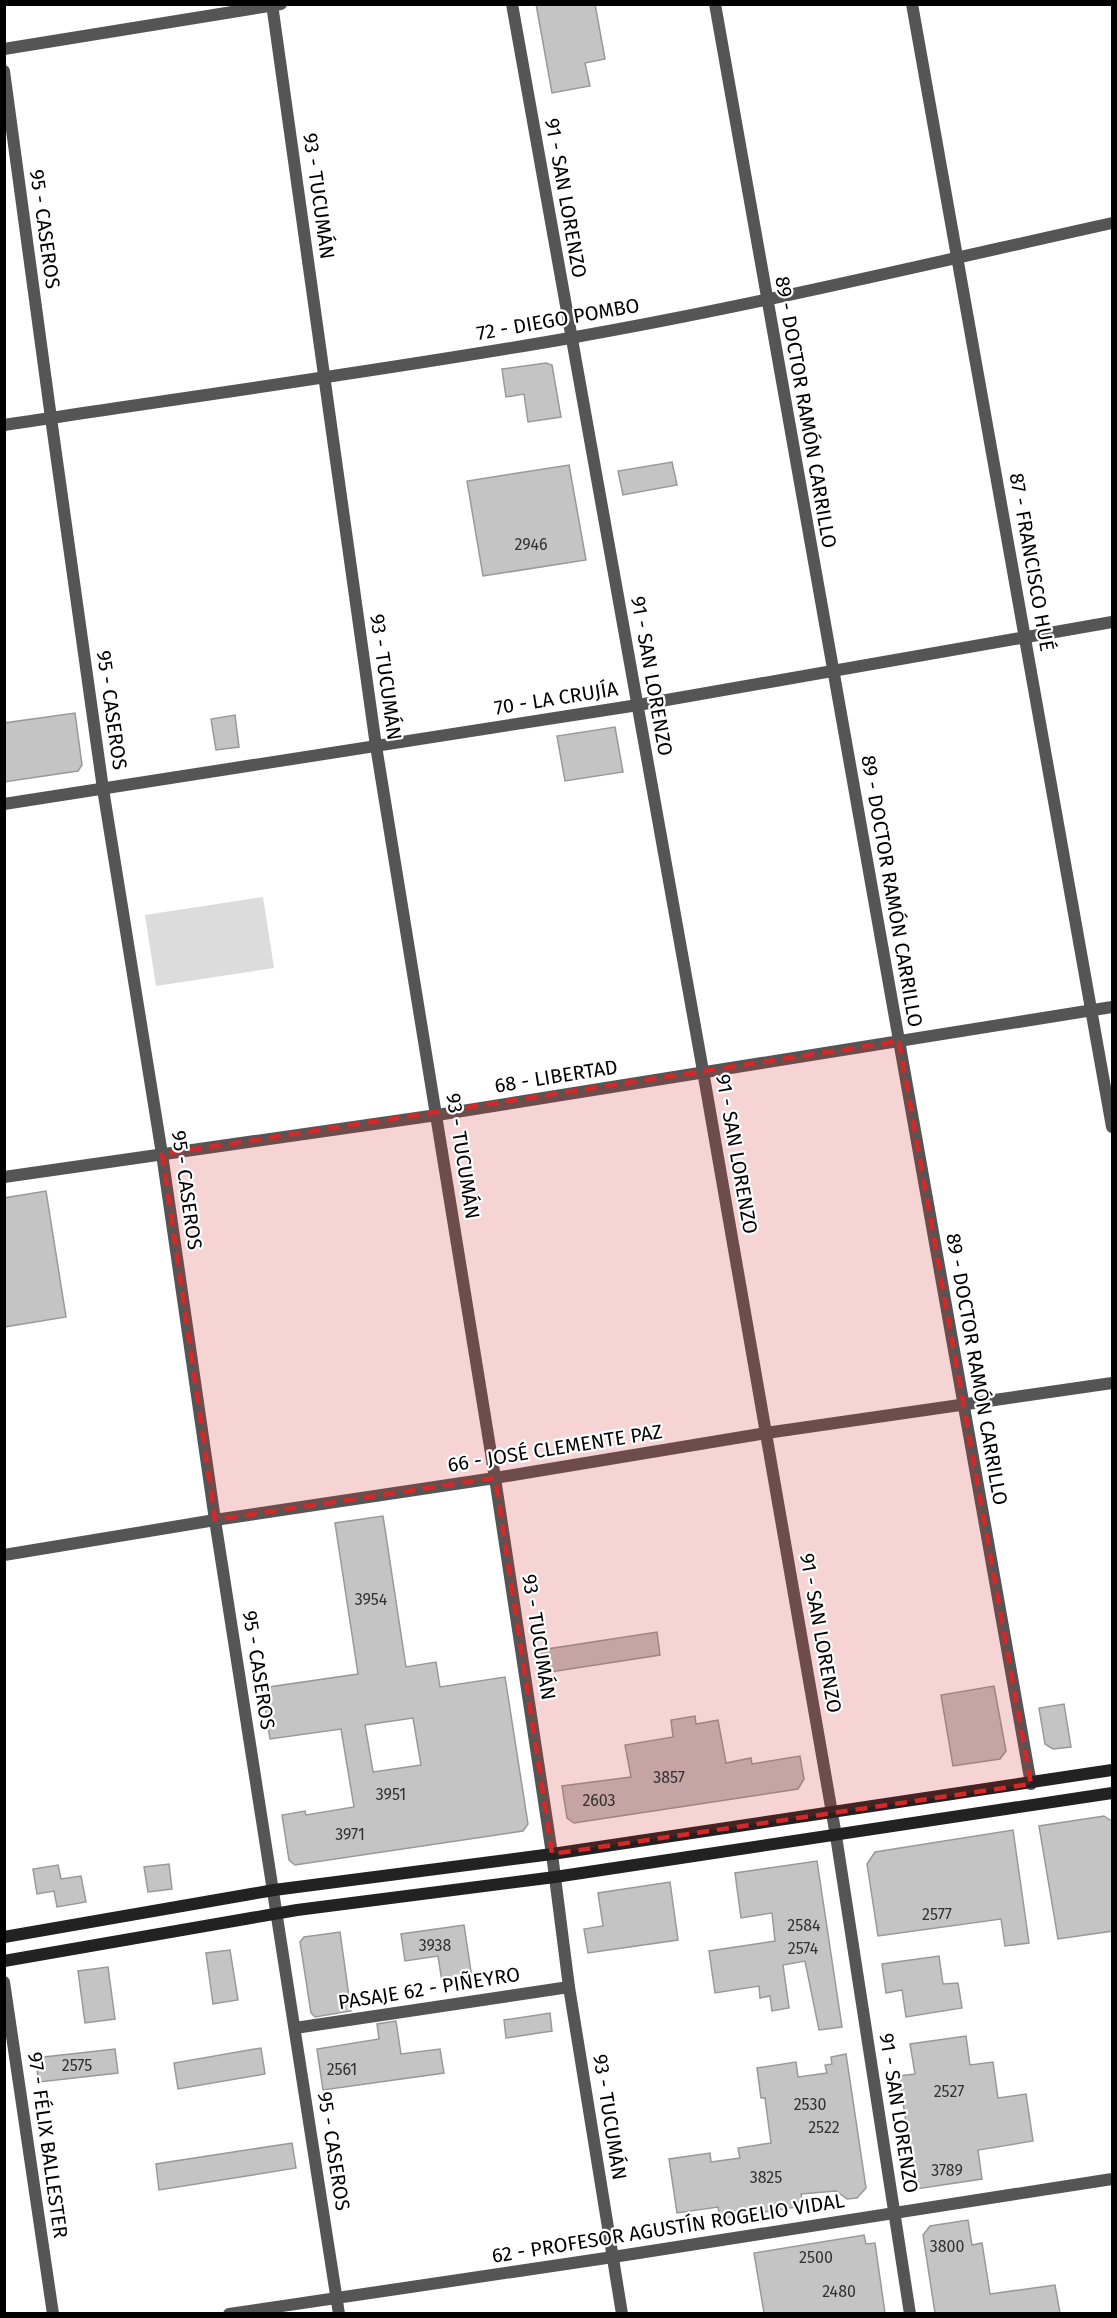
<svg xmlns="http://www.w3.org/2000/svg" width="1117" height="2318" viewBox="0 0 1117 2318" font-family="'Fira Sans',sans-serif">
	<rect width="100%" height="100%" fill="#fff"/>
	<!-- green -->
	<path fill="#dcdcdc" d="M263 897 274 968 156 986 145 915Z"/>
	<!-- building -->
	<g fill="#c4c4c4" stroke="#999" stroke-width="1.5" fill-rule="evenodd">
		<path d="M536 4H595L605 59 585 63 590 86 552 93Z"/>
		<path d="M546 363 552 365 561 417 528 422 524 394 506 397 502 369Z"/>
		<path d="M672 462 677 485 623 495 618 471Z"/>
		<path d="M569 465 586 560 483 576 467 481Z"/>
		<path d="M75 713 82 765 78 771 4 782V723Z"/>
		<path d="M235 715 239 747 216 750 211 719Z"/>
		<path d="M615 727 623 772 565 781 557 736Z"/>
		<path d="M46 1191 66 1317 4 1327V1198Z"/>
		<path d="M383 1516 406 1667 436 1662 440 1687 505 1677 528 1824 523 1831 295 1865 289 1860 282 1815 305 1811 306 1815 354 1807 341 1729 270 1739 262 1688 358 1674 335 1523ZM413 1718 421 1765 373 1772 365 1725Z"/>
		<path d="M657 1632 660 1655 544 1673 541 1650Z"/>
		<path d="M994 1686 1006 1751 1000 1759 953 1766 941 1695Z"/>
		<path d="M1064 1704 1071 1747 1053 1749 1045 1744 1039 1708Z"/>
		<path d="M695 1716 696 1724 718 1720 726 1763 751 1758 752 1764 800 1756 804 1779 798 1789 574 1823 567 1818 562 1786 631 1777 625 1745 673 1737 671 1720Z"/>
		<path d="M1104 1816 1113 1822V1931L1058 1939 1039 1826Z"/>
		<path d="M1013 1830 1029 1943 1005 1946 1001 1919 878 1936 867 1864 875 1852Z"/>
		<path d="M817 1861 842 2027 819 2030 805 1961 783 1965 789 2008 772 2011 770 1996 760 1998 759 1986 715 1993 709 1951 775 1941 772 1913 741 1918 735 1873Z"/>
		<path d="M169 1864 172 1889 148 1892 144 1867Z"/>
		<path d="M58 1865 61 1879 81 1876 86 1902 57 1907 54 1891 37 1894 33 1869Z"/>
		<path d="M670 1882 678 1940 588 1953 584 1929 603 1926 598 1893Z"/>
		<path d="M464 1925 472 1978 442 1982 438 1956 405 1961 401 1934Z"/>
		<path d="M340 1932 351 2011 315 2017 311 2013 300 1942 304 1937Z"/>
		<path d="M230 1950 238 2000 213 2004 206 1953Z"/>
		<path d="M939 1956 943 1984 958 1983 962 2008 906 2017 902 1990 886 1993 882 1964Z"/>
		<path d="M108 1967 115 2019 85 2023 78 1971Z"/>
		<path d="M550 2013 552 2031 506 2038 504 2020Z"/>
		<path d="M396 2021 401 2054 440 2049 444 2073 323 2090 317 2049 379 2039 377 2024Z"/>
		<path d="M966 2036 970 2065 993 2062 998 2098 1026 2094 1033 2141 978 2150 982 2179 916 2189 899 2076 915 2074 910 2044Z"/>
		<path d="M261 2048 265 2074 178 2089 174 2063Z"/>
		<path d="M115 2049 118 2073 39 2082 35 2058Z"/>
		<path d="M846 2054 866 2188 857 2198 847 2199 836 2191 801 2194 803 2206 720 2219 718 2207 677 2213 669 2159 710 2153 711 2162 740 2158 738 2148 771 2143 765 2098H761L757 2068 796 2062 798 2077 827 2073 825 2065 832 2064 831 2057Z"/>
		<path d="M292 2143 296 2168 159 2190 156 2164Z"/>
		<path d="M968 2220 972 2245 982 2243 990 2294 1055 2285 1060 2313H935L923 2235 930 2226Z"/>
		<path d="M864 2235 866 2244 875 2243 885 2313H764L754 2253Z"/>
	</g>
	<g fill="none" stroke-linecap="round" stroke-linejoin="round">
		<!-- minor -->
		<g stroke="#555" stroke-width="12">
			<path d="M272 4 376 746 495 1478 552 1854 569 1987 622 2314"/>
			<path d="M512 4 703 1071 836 1836 910 2314"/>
			<path d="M715 4 1031 1784"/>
			<path d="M912 4 1112 1127"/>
			<path d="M4 49 281 4"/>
			<path d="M4 71 51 418 103 789 162 1154 215 1520 339 2314"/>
			<path d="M4 1177 437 1115 1112 1007"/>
			<path d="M4 1555 215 1520 495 1478 766 1433 1112 1383"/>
			<path d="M4 1982 53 2314"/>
			<path d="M295 2028 569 1987"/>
			<path d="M229 2314 613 2257 1112 2179"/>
		</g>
		<!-- tertiary -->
		<g stroke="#555" stroke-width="12">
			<path d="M4 425C193 396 382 371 570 338 752 306 932 263 1112 223"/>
			<path d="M4 804 638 705 1112 622"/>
		</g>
		<!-- secondary -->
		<g stroke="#222" stroke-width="12">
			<path d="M4 1937 274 1890 552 1854 1112 1770"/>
			<path d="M4 1961 297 1910 555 1877 1112 1793"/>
		</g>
	</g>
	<!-- marked area -->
	<path fill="#d62828" fill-opacity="0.2" stroke="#d62828" stroke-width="4.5" stroke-dasharray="12 8" stroke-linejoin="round" d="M899 1041 1031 1784 552 1854 495 1478 215 1520 162 1154Z"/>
	<g text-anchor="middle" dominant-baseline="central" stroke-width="4.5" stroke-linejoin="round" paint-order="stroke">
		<!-- number labels -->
		<g font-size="16" fill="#313131">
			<text x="531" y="544">2946</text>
			<text x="371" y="1599">3954</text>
			<text x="669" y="1777">3857</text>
			<text x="391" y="1794">3951</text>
			<text x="599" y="1800">2603</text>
			<text x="350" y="1834">3971</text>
			<text x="937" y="1914">2577</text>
			<text x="804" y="1925">2584</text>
			<text x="435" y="1945">3938</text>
			<text x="803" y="1948">2574</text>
			<text x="77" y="2065">2575</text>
			<text x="342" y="2069">2561</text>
			<text x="949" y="2091">2527</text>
			<text x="810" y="2104">2530</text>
			<text x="824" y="2127">2522</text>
			<text x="947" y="2170">3789</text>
			<text x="766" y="2177">3825</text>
			<text x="947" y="2246">3800</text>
			<text x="816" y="2257">2500</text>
			<text x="839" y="2291">2480</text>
		</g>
		<!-- street labels -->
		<g font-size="20" fill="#000" stroke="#fff">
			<text transform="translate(319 196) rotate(82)">93 - TUCUMÁN</text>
			<text transform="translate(566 198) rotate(80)">91 - SAN LORENZO</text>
			<text transform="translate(45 229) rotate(82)">95 - CASEROS</text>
			<text transform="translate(558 319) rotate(-10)">72 - DIEGO POMBO</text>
			<text transform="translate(806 412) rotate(80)">89 - DOCTOR RAMÓN CARRILLO</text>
			<text transform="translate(1032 562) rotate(80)">87 - FRANCISCO HUÉ</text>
			<text transform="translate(652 676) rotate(80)">91 - SAN LORENZO</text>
			<text transform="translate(386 677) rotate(82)">93 - TUCUMÁN</text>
			<text transform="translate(556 698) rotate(-9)">70 - LA CRUJÍA</text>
			<text transform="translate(112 710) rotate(82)">95 - CASEROS</text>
			<text transform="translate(892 891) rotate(80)">89 - DOCTOR RAMÓN CARRILLO</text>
			<text transform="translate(556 1076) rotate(-9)">68 - LIBERTAD</text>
			<text transform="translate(737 1154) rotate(80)">91 - SAN LORENZO</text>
			<text transform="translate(463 1156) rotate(81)">93 - TUCUMÁN</text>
			<text transform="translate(187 1190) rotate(82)">95 - CASEROS</text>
			<text transform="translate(977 1369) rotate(80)">89 - DOCTOR RAMÓN CARRILLO</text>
			<text transform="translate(555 1448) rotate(-9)">66 - JOSÉ CLEMENTE PAZ</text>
			<text transform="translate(821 1633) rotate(80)">91 - SAN LORENZO</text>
			<text transform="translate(539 1637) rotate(81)">93 - TUCUMÁN</text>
			<text transform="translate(259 1670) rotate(81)">95 - CASEROS</text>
			<text transform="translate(429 1988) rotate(-9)">PASAJE 62 - PIÑEYRO</text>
			<text transform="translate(899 2113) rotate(81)">91 - SAN LORENZO</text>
			<text transform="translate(610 2117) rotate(81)">93 - TUCUMÁN</text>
			<text transform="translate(48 2145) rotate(82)">97 - FÉLIX BALLESTER</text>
			<text transform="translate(334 2151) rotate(81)">95 - CASEROS</text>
			<text transform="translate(668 2228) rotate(-9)">62 - PROFESOR AGUSTÍN ROGELIO VIDAL</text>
		</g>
	</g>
	<!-- border -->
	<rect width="1117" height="2318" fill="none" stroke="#000000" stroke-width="12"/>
</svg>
